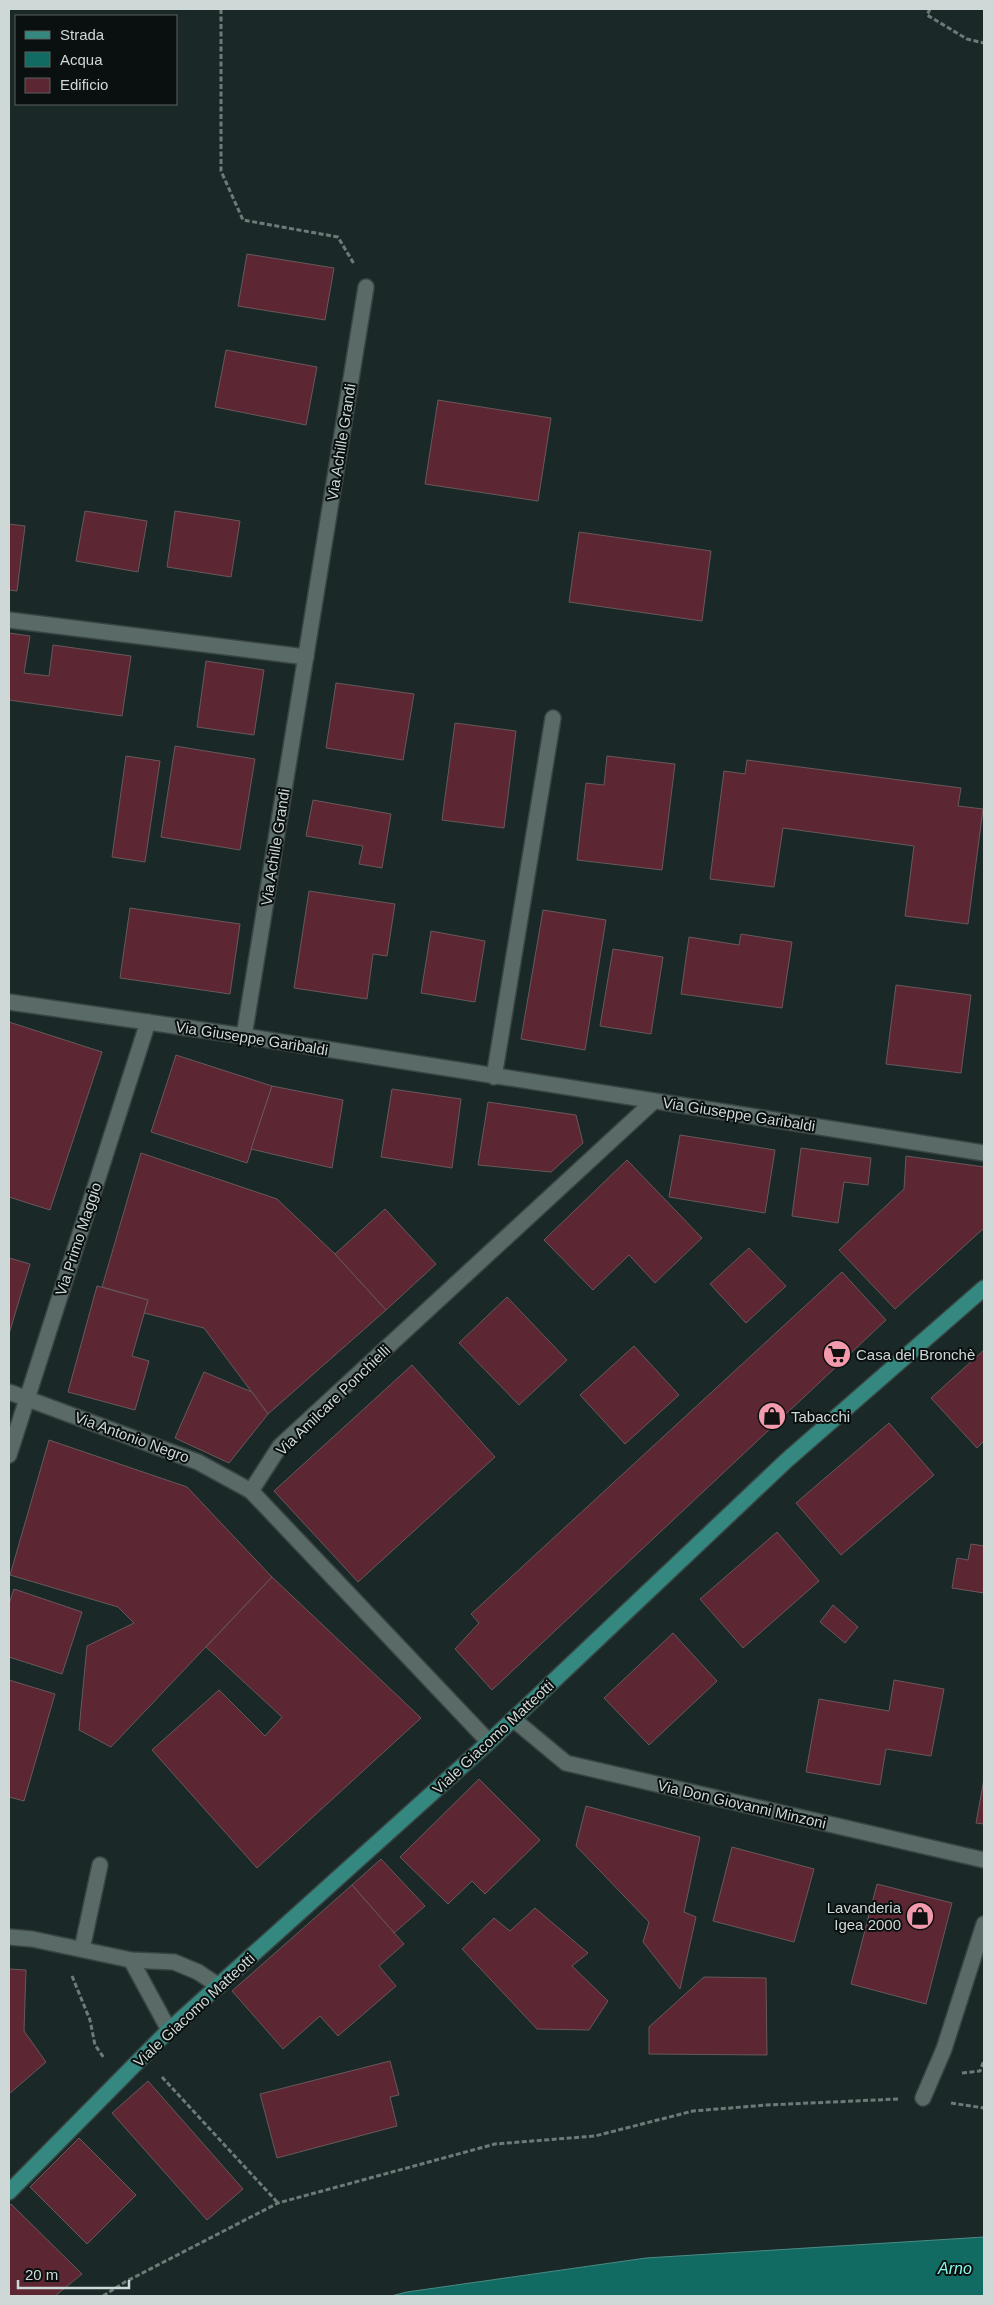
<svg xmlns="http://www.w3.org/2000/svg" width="993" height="2305" viewBox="0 0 993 2305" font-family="Arial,sans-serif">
	<rect width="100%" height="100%" fill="#1a2927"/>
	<!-- water -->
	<path fill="#126b62" stroke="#4a8c85" d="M984 2237V2296H391L407 2292 646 2258Z"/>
	<!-- building -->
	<g fill="#5c2733" stroke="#68585b">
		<path d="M247 254 334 268 325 320 238 306Z"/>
		<path d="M226 350 317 367 306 425 215 407Z"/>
		<path d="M438 400 551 418 538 501 425 484Z"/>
		<path d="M85 511 147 521 138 572 76 561Z"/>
		<path d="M175 511 240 521 231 577 167 567Z"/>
		<path d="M9 524 25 526 17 591 9 590Z"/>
		<path d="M579 532 711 551 702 621 569 602Z"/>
		<path d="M9 633 30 636 24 673 49 676 53 645 131 656 122 716 9 700Z"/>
		<path d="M206 661 264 670 254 735 197 727Z"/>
		<path d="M336 683 414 694 403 760 326 748Z"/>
		<path d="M455 723 516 731 504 828 442 820Z"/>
		<path d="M175 746 255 759 240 850 161 837Z"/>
		<path d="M126 756 160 761 145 862 112 857Z"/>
		<path d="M607 756 675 764 662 870 577 860 586 783 604 785Z"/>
		<path d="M747 760 961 788 958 806 983 809 968 924 905 916 914 846 783 828 774 887 710 879 724 771 745 774Z"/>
		<path d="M313 800 391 814 382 868 359 864 363 846 306 836Z"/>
		<path d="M309 891 395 904 387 956 373 954 367 999 294 988Z"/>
		<path d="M130 908 240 924 230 994 120 978Z"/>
		<path d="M543 910 606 920 585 1050 521 1039Z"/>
		<path d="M431 931 485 941 475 1002 421 993Z"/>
		<path d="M741 934 792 942 782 1008 681 994 689 937 739 945Z"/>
		<path d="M613 949 663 957 651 1034 600 1026Z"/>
		<path d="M896 985 971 995 961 1073 886 1064Z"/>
		<path d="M9 1022 102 1052 50 1210 9 1197Z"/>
		<path d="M176 1055 272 1086 247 1163 151 1132Z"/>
		<path d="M272 1086 343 1100 332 1168 251 1149Z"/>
		<path d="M392 1089 461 1099 452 1168 381 1157Z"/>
		<path d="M488 1102 576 1115 583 1143 551 1172 478 1165Z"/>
		<path d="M680 1135 775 1150 765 1213 669 1197Z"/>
		<path d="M801 1148 871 1158 868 1185 844 1182 838 1223 792 1216Z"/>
		<path d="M141 1153 277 1199 335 1254 386 1310 268 1414 204 1328 144 1313 148 1300 102 1287Z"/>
		<path d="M906 1156 984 1167V1228L895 1309 839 1250 904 1189Z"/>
		<path d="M627 1160 702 1238 655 1283 629 1255 593 1290 544 1240Z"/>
		<path d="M385 1209 436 1264 386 1310 335 1254Z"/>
		<path d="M749 1248 786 1286 746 1323 710 1284Z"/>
		<path d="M9 1258 30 1264 9 1334Z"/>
		<path d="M842 1272 886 1320 492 1690 455 1649 479 1623 471 1614Z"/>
		<path d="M97 1286 148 1300 132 1356 149 1361 135 1410 68 1392Z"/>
		<path d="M507 1297 567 1360 519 1405 459 1343Z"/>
		<path d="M634 1346 679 1395 625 1444 580 1395Z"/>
		<path d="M984 1350V1441L977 1448 931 1398Z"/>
		<path d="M412 1365 495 1457 358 1582 274 1491Z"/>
		<path d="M204 1372 252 1392 268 1414 229 1463 175 1438Z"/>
		<path d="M889 1423 934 1475 841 1555 796 1503Z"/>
		<path d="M49 1440 187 1487 272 1577 111 1747 79 1730 87 1646 134 1623 118 1607 10 1575Z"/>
		<path d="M777 1532 819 1581 743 1648 700 1599Z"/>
		<path d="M971 1544 984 1546V1593L952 1588 957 1558 968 1560Z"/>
		<path d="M272 1577 421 1718 257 1868 152 1750 219 1690 265 1736 282 1717 206 1647Z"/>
		<path d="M14 1589 82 1612 62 1674 9 1657V1604Z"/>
		<path d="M833 1605 858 1627 845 1643 820 1622Z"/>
		<path d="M673 1633 717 1681 649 1745 604 1698Z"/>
		<path d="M9 1680 55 1694 24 1801 9 1797Z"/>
		<path d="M894 1680 944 1689 931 1756 886 1749 880 1785 806 1772 819 1699 889 1711Z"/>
		<path d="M479 1779 540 1840 485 1894 472 1881 448 1904 400 1857Z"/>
		<path d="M984 1779V1824L976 1823Z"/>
		<path d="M586 1806 700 1837 684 1912 696 1917 680 1989 643 1942 649 1922 576 1846Z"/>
		<path d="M732 1847 814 1869 794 1942 713 1921Z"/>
		<path d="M381 1859 425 1906 394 1933 352 1885Z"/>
		<path d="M877 1884 952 1903 926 2004 851 1984Z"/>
		<path d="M352 1885 404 1944 379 1966 396 1986 338 2036 320 2016 283 2049 232 1991Z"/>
		<path d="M535 1908 588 1953 572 1966 608 2001 589 2030 537 2029 462 1949 494 1918 510 1931Z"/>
		<path d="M9 1969 26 1970 24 2031 46 2062 9 2094Z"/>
		<path d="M704 1977 766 1978 767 2055 649 2054V2027Z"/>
		<path d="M390 2061 399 2095 390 2097 397 2126 277 2158 260 2094Z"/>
		<path d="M148 2081 243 2189 207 2220 112 2113Z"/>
		<path d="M79 2138 136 2195 87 2244 30 2187Z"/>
		<path d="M11 2204 82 2274 55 2296H9V2206Z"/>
	</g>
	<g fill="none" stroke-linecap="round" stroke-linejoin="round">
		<defs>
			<g id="minor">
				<path d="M9 620 306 657"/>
				<path d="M9 1002 244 1036 984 1153"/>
				<path d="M244 1036 366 287"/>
				<path d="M494 1077 553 718"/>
				<path d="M9 1392 198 1462 251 1491 489 1742"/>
				<path d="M9 1455 148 1022"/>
				<path d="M251 1491 280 1446 654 1101"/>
				<path d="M513 1719 566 1763 984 1860"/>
				<path d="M9 1937 32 1939 131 1960 174 1962 198 1972 219 1986"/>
				<path d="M82 1949 100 1865"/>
				<path d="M131 1960 169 2030"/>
				<path d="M923 2098 944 2049 984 1924"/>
			</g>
			<path id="major" d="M9 2192 169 2030 489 1742 787 1460 984 1288"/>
		</defs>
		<!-- minor casing -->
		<use href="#minor" stroke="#394543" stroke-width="18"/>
		<!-- major casing -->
		<use href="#major" stroke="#394543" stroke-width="18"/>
		<!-- path -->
		<g stroke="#6e7a78" stroke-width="3" stroke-dasharray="5 2.5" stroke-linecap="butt">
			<path d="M221 9V171L243 220 338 237 354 264"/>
			<path d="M930 9 927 15 967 39 984 43"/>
			<path d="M72 1976 90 2020 95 2045 104 2058"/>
			<path d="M962 2073 980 2071 984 2060"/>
			<path d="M162 2077 278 2203"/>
			<path d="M951 2103 984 2108"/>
			<path d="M103 2296 125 2282 278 2203 495 2144 595 2136 693 2111 767 2105 898 2099"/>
		</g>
		<!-- minor -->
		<use href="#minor" stroke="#596a67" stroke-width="15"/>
		<!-- major -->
		<use href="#major" stroke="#348880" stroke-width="15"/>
	</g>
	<!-- icons -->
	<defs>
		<symbol id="supermarket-disc" viewBox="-11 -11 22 22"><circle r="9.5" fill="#f39aac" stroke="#0a100f"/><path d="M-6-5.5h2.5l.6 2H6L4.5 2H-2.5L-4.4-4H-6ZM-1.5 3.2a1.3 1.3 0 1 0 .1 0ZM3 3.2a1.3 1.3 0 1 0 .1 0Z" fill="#111"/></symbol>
		<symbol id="shop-disc" viewBox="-11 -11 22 22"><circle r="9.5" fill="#f39aac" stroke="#0a100f"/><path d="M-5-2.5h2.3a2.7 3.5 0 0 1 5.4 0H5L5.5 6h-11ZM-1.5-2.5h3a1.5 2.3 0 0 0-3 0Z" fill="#111"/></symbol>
	</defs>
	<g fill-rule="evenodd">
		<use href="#supermarket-disc" x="821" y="1338" width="32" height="32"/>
		<use href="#shop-disc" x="756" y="1400" width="32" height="32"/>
		<use href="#shop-disc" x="904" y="1900" width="32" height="32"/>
	</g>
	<g text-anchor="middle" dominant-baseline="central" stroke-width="4" stroke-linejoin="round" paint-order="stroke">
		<!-- street labels -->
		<g font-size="15" fill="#ced8d6" stroke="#0a100f">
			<text transform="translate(341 442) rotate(-81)">Via Achille Grandi</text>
			<text transform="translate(275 847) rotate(-81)">Via Achille Grandi</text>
			<text transform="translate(252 1038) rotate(9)">Via Giuseppe Garibaldi</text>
			<text transform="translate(739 1114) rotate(9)">Via Giuseppe Garibaldi</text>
			<text transform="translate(78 1239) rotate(-72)">Via Primo Maggio</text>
			<text transform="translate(333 1400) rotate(-44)">Via Amilcare Ponchielli</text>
			<text transform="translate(132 1437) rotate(20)">Via Antonio Negro</text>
			<text transform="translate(493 1737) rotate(-43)">Viale Giacomo Matteotti</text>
			<text transform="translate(742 1804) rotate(13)">Via Don Giovanni Minzoni</text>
			<text transform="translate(194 2010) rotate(-43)">Viale Giacomo Matteotti</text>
		</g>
		<!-- poi labels -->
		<g font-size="15" fill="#ced8d6" stroke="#0a100f" text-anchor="start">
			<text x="856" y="1354">Casa del Bronchè</text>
			<text x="791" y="1416">Tabacchi</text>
			<text x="901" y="1907" text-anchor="end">Lavanderia<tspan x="901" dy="17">Igea 2000</tspan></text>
		</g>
		<!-- water labels -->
		<g font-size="16" font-style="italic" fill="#85faeb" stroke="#0a100f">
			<text x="955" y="2268">Arno</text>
		</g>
	</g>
	<!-- border -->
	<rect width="993" height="2305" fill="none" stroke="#ced8d6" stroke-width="20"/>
	<!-- legend -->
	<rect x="15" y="15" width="162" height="90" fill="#0a100f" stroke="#58605f"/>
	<rect x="25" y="31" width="25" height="8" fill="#348880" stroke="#58605f"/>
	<text x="60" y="40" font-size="15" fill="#ced8d6">Strada</text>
	<rect x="25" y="52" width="25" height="15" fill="#126b62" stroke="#58605f"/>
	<text x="60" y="65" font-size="15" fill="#ced8d6">Acqua</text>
	<rect x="25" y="78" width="25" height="15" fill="#5c2733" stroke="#58605f"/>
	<text x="60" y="90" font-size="15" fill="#ced8d6">Edificio</text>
	<!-- scale -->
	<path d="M18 2280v8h111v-8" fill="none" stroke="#ced8d6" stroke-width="2.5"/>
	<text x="25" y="2280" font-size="15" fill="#ced8d6" stroke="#0a100f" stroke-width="4" paint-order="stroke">20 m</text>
</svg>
